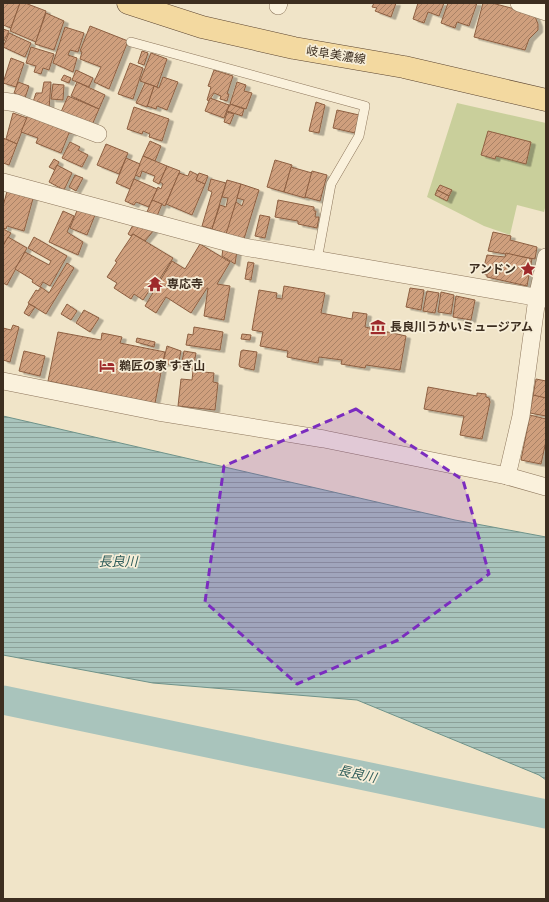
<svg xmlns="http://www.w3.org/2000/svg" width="549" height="902" viewBox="0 0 549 902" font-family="Bitter,'Noto Sans JP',serif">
	<defs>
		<pattern id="water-rules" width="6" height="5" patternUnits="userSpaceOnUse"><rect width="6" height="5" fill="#a9c4bc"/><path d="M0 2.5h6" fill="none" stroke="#8ba098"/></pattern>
		<pattern id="building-hatch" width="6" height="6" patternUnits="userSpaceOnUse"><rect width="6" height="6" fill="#cf9f7d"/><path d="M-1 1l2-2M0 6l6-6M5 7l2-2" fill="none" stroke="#a98266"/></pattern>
		<filter id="shadow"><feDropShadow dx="4.5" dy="2.5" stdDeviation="0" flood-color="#0004"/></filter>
	</defs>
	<rect width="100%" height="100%" fill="#f0e4c8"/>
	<!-- grass -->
	<path fill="#c9cf9b" d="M457 103 546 123V204L544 212 517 205 510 235 484 226 427 197Z"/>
	<!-- water -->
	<path fill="url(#water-rules)" stroke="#6f938a" d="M3 416 455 520 546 537V780L539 775 357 700 153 683 3 655Z"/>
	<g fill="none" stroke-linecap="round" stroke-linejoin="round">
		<!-- river -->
		<path stroke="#a9c4bc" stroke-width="29" d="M3 700 546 814"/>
	</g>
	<!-- building -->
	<g fill="url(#building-hatch)" stroke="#8d5f41" filter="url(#shadow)">
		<path d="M3 3H20L11 28 3 25Z"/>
		<path d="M20 3H25L46 11 36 42 10 31Z"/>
		<path d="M374 3H396L391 17 375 11 377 8 372 7Z"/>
		<path d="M418 3H444L439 16 428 12 424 23 413 19Z"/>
		<path d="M448 3H477L469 26 457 22 455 28 441 23Z"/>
		<path d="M483 3H492L534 14 538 24V30L529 39 525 50 474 37Z"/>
		<path d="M46 13 64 21 54 50 35 44Z"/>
		<path d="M90 26 128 41 109 89 94 82 101 67 80 59 82 52 80 51Z"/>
		<path d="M65 27 84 33 78 52 70 50 68 55 77 58 73 72 53 63Z"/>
		<path d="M3 29 9 31 3 43Z"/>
		<path d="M9 33 31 43 25 57 3 47Z"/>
		<path d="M31 47 54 54 49 70 43 68 41 74 34 72 36 66 26 63Z"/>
		<path d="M142 51 148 53 144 65 138 63Z"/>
		<path d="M151 53 167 59 157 87 140 81Z"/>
		<path d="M11 58 24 63 16 87 3 83Z"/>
		<path d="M130 63 143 68 133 99 118 94Z"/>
		<path d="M76 70 93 78 89 87 72 80Z"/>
		<path d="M214 70 233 76 227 94H229L227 101 220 99 221 96 214 93 209 101 207 100 211 87 208 86Z"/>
		<path d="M64 75 71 78 69 83 61 80Z"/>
		<path d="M163 77 178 82 167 110 157 106 156 109 147 106 154 86 159 88Z"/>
		<path d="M18 82 29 86 25 98 14 93Z"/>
		<path d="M44 82H51L49 109 40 106V102H33L36 93H42Z"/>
		<path d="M77 82 105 95 99 109 71 96Z"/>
		<path d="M237 82 246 85 244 91 252 93 246 109 230 104Z"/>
		<path d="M145 83 154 86 147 107 136 103Z"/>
		<path d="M53 84 64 85 63 100 51 99Z"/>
		<path d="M68 96 99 109 92 125 61 112Z"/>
		<path d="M210 98 229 105 224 118 205 111Z"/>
		<path d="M316 102 325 105 319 133 309 131Z"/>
		<path d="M230 104 244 109 242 116 227 111Z"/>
		<path d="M134 107 169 119 162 141 149 137 150 134 143 131 142 134 127 129Z"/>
		<path d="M337 110 359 115 355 133 333 128Z"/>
		<path d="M227 112 234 114 230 124 224 122Z"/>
		<path d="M13 113 27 118 17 144 6 139Z"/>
		<path d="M28 115 72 133H69L61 153 36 143 38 138 21 132Z"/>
		<path d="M488 131 531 142 526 164 496 156 495 159 481 155Z"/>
		<path d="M3 138 17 144 9 165 3 163Z"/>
		<path d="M150 141 161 146 155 161 143 156Z"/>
		<path d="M70 142 80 147 78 150 88 155 82 167 62 158Z"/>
		<path d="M106 144 128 153 119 174 97 165Z"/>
		<path d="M143 156 167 166 159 184 153 181 155 176 142 171 140 177 135 175Z"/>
		<path d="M126 158 140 164 130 189 116 183Z"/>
		<path d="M54 159 59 162 55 170 49 167Z"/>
		<path d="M275 160 292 165 284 192 267 187Z"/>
		<path d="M57 165 72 173 64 190 49 182Z"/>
		<path d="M167 166 180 171 165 206 152 200 158 187 161 189 163 184 160 182Z"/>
		<path d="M291 167 312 173 305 198 284 192Z"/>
		<path d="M190 171 198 175 196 180 205 184 192 215 166 204 179 173 188 176Z"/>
		<path d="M312 171 327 175 320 201 305 197Z"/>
		<path d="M199 173 208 176 205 184 196 180Z"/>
		<path d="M75 175 83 178 76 191 69 187Z"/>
		<path d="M134 179 157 189 149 207 136 202 134 205 125 201Z"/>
		<path d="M211 179 226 183 212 229 202 226 212 192 208 190Z"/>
		<path d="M227 180 241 184 227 234 212 229 220 205 226 207 228 198 222 197Z"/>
		<path d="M241 184 259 190 244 239 226 234 236 202 242 206 244 200 237 198Z"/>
		<path d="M440 185 452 190 449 196 437 190Z"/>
		<path d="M8 188 34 195 24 231 7 226 6 229 3 228V206Z"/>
		<path d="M437 190 449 196 447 201 435 195Z"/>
		<path d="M152 200 162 204 157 216 147 212Z"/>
		<path d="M278 200 314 207V211H316L315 217H319L317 228 298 224V221L275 217Z"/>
		<path d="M78 208 95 215 87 235 70 228Z"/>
		<path d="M63 211 74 216 67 232 83 242 78 255 49 242Z"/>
		<path d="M260 215 270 217 265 238 255 236Z"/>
		<path d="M133 225 154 230 145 241 133 234 131 236 128 234Z"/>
		<path d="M3 229 11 233 3 246Z"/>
		<path d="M493 232 511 236 510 240 537 247 535 259 488 251Z"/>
		<path d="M133 234 173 258 157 283 155 282 143 300 134 294 131 299 114 288 117 283 107 277 117 262 115 261Z"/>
		<path d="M8 237 27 248 7 285 3 283V246Z"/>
		<path d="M34 237 67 256 50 286 43 282 40 287 32 282 33 280 15 269 25 252 49 265 51 261 28 248Z"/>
		<path d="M200 244 230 262 217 284 230 286 224 320 204 316 208 288H207L191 313 166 297 156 313 145 306 172 261 185 269Z"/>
		<path d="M223 248 237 251 235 264 222 256Z"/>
		<path d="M506 253 532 259 527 286 487 277V275L482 274 487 255 505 257Z"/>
		<path d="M248 262 254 263 251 280 245 279Z"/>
		<path d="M67 263 74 268 46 314 28 303 36 290 38 291 41 287 49 293Z"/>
		<path d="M284 286 325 293 321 313 352 319 353 312 367 314 365 327 406 336 400 370 366 365 365 368 341 364 342 360 319 357 318 363 287 357 288 351 260 346 263 332 252 330 259 290 277 293 276 298 282 299Z"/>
		<path d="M410 288 424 290 421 310 406 307Z"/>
		<path d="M427 291 439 293 435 313 423 311Z"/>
		<path d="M441 292 454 295 451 314 438 312Z"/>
		<path d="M456 296 475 300 471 320 453 317Z"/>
		<path d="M29 304 35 307 29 316 24 313Z"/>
		<path d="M67 304 77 311 71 320 61 314Z"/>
		<path d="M84 310 99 318 90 332 76 323Z"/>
		<path d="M13 325 19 327 10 362 3 360V328L11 330Z"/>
		<path d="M194 327 223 332 220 350 186 345 188 334 193 335Z"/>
		<path d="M58 332 101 340 102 333 122 337 120 343 165 352 155 403 48 381Z"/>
		<path d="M242 334 251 335 250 340 241 339Z"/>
		<path d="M137 338 155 342 154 347 136 342Z"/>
		<path d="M167 346 181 351 178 366 163 363Z"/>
		<path d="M243 350 257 352 254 370 240 367 239 365 241 351Z"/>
		<path d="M24 351 45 356 40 376 19 371Z"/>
		<path d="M184 351 196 353 193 369 181 367Z"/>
		<path d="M193 371 214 373 213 382 218 383 215 410 178 406 181 379 192 380Z"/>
		<path d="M536 379 546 381V398L533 396Z"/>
		<path d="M428 387 477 396V393L486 394V397L489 398 490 402 482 439 460 435 464 416 424 409Z"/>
		<path d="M533 395 546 398V416L530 413Z"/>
		<path d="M530 415 546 419V441L541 464 521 460Z"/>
	</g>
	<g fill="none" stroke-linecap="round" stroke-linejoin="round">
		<defs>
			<path id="service" d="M131 42 365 106 359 136 331 184 317 260"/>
			<g id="minor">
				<path d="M519 3 546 12"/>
				<path d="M278 6 279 3"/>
				<path d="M3 101 16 103 98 134"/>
				<path d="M3 182 244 247 546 299"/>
				<path d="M3 381 158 412 324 439 507 476 546 487"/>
				<path d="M507 476 521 416 537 298 546 257"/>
			</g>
			<path id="primary" d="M128 3 202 27 294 48 404 67 546 100"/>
		</defs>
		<!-- service casing -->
		<use href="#service" stroke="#8d765c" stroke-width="10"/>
		<!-- minor casing -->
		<use href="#minor" stroke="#8d765c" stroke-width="18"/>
		<!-- primary casing -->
		<use href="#primary" stroke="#5b4430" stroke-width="23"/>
		<!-- service -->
		<use href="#service" stroke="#faf1dc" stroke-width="9"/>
		<!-- minor -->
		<use href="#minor" stroke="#faf1dc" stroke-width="17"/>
		<!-- primary -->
		<use href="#primary" stroke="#f3d9a0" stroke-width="22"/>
	</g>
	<!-- marked area -->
	<path fill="#7b2cbf" fill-opacity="0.2" stroke="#7b2cbf" stroke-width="3" stroke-dasharray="8 5" stroke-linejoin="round" d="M356 409 463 480 489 574 398 640 297 684 205 602 224 466Z"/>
	<!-- icons -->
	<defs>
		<symbol id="sight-bare" viewBox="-9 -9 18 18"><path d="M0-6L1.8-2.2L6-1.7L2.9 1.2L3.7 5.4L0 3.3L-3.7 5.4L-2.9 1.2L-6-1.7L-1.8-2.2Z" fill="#9e2a2b" stroke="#f7eed8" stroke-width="2.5" paint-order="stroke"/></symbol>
		<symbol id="temple-bare" viewBox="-9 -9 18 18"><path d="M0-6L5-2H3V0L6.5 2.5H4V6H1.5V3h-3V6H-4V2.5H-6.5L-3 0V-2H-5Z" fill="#9e2a2b" stroke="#f7eed8" stroke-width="2.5" paint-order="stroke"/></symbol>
		<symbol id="museum-bare" viewBox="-9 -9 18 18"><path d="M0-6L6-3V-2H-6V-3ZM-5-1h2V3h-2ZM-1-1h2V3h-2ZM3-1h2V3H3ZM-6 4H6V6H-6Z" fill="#9e2a2b" stroke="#f7eed8" stroke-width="2.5" paint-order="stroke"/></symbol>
		<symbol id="hotel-bare" viewBox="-9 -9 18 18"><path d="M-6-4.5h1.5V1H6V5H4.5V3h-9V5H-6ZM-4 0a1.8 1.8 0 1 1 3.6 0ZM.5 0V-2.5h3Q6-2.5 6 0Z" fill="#9e2a2b" stroke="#f7eed8" stroke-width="2.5" paint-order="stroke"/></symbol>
	</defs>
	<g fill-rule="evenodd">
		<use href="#sight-bare" x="517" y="258" width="22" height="22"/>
		<use href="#temple-bare" x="144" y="273" width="22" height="22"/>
		<use href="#museum-bare" x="367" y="316" width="22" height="22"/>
		<use href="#hotel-bare" x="96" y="355" width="22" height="22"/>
	</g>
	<g text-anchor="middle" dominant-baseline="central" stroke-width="3.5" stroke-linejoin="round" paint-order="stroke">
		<!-- street labels -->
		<g font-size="12" fill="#3d2e20" stroke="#f7eed8">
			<text transform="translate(336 55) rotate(9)">岐阜美濃線</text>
		</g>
		<!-- poi labels -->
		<g font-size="12" font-weight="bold" fill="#3d2e20" stroke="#f7eed8" text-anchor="start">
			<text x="516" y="269" text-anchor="end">アンドン</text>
			<text x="167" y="284">専応寺</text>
			<text x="390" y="327">長良川うかいミュージアム</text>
			<text x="119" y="366">鵜匠の家 すぎ山</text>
		</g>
		<!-- water labels -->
		<g font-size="13" font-style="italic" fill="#2f5d5a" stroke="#f7eed8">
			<text x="118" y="561">長良川</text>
			<text transform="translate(357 774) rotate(12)">長良川</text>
		</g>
	</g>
	<!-- border -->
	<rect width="549" height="902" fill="none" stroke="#3d2e20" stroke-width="8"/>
</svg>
